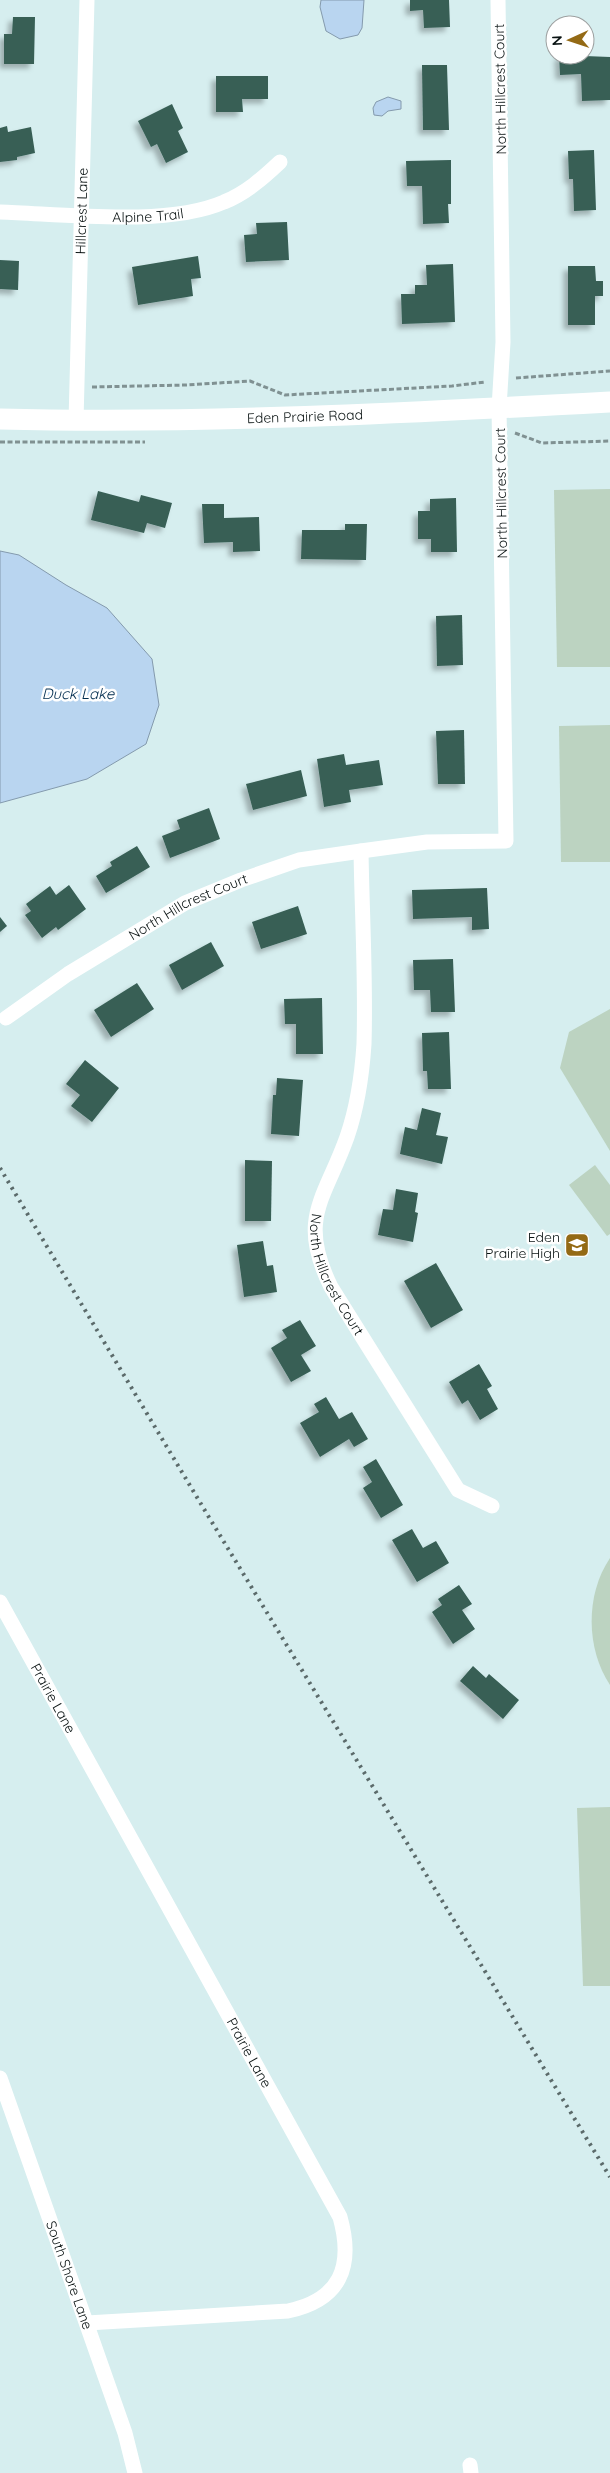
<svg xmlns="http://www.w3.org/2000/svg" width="610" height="2473" viewBox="0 0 610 2473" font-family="Quicksand,sans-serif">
	<defs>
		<filter id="shadow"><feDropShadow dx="-4.5" dy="4.5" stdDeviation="2.5" flood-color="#0004"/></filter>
	</defs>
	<rect width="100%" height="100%" fill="#d6eeef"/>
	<!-- green -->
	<g fill="#bcd3c1">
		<path d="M610 489V667H557L554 490Z"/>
		<path d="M610 725V862H561L559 726Z"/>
		<path d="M610 1009V1151L560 1068 569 1032Z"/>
		<path d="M595 1165 610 1185V1234L607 1236 569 1185Z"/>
		<path d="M610 1558V1685C586 1649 585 1595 610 1558Z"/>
		<path d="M610 1807V1986H583L577 1808Z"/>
	</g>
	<!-- water -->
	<g fill="#b9d5f0" stroke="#849aad">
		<path d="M321 0H364L362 28 358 35 340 39 326 31 320 7Z"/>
		<path d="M388 97 401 101V109L388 111 382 116 374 115 373 108 376 102Z"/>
		<path d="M0 551 19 555 66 585 107 608 152 659 159 705 146 744 87 779 0 803Z"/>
	</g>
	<!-- building -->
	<g fill="#375f55" filter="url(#shadow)">
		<path d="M410 0H449L450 27 424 28 423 10 410 11Z"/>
		<path d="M13 17H35L34 64H4V34H12Z"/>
		<path d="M559 55 610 57V100L582 101 581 74 560 75Z"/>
		<path d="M422 65H447L449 130H423Z"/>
		<path d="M216 76H268V99H242L243 112H216Z"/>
		<path d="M172 104 183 128 178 131 188 152 166 163 157 144 151 147 138 121Z"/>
		<path d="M7 126 8 132 31 127 35 153 17 157V160L0 162V128Z"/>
		<path d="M594 150 596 210 574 211 573 179H569L568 151Z"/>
		<path d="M451 160V204H448L449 223 423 224 422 186H407L406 161Z"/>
		<path d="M287 222 289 260 246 262 244 235 257 234 256 223Z"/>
		<path d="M198 256 201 278 191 279 193 296 138 305 132 267Z"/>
		<path d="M0 260 19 261 18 290 0 289Z"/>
		<path d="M453 264 455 322 402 324 401 294H415V285H427L426 265Z"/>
		<path d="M568 266H595L596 281H603V296H595V325H568Z"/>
		<path d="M98 491 139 502 141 495 172 503 165 528 147 523 144 533 91 520Z"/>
		<path d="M456 498 457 552H431V539H418V511H430V499Z"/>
		<path d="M202 504H224V518L259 517 260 551 233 552V542L204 543Z"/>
		<path d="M345 524H367L366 560 301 559 302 530H345Z"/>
		<path d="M462 615 463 665 437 666 436 616Z"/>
		<path d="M464 730 465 784H438L436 731Z"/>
		<path d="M344 754 346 765 379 760 383 785 349 790 351 802 324 807 317 759Z"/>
		<path d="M301 770 307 796 253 810 246 784Z"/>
		<path d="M209 808 220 839 170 858 162 836 180 829 177 820Z"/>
		<path d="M137 846 150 867 106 893 96 876 112 866 110 862Z"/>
		<path d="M69 885 86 909 58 930 56 927 42 938 25 915 31 911 26 904 50 886 56 895Z"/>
		<path d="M487 888 489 929 472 930V917L413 919 412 890Z"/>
		<path d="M298 906 307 934 261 949 252 922Z"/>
		<path d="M0 917 7 926 0 932Z"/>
		<path d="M211 942 224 966 182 990 169 965Z"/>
		<path d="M453 959 455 1012H431L430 990H414L413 960Z"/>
		<path d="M137 983 154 1009 111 1037 94 1010Z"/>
		<path d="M322 998 323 1054H296V1024H285L284 999Z"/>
		<path d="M449 1032 451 1089H428L427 1071H423L422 1033Z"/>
		<path d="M85 1060 119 1088 92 1122 71 1106 80 1095 66 1084Z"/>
		<path d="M277 1078 303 1080 299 1136 271 1134 273 1095H276Z"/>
		<path d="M422 1108 441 1113 436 1135 448 1137 442 1164 400 1154 405 1127 417 1130Z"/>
		<path d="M245 1160 272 1161 271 1221H245Z"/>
		<path d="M396 1189 418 1193 415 1212 418 1213 413 1242 378 1235 383 1209 393 1210Z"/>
		<path d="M263 1241 267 1266 273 1265 277 1292 244 1297 237 1245Z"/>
		<path d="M436 1263 463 1310 431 1328 404 1281Z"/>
		<path d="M300 1320 316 1346 301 1355 311 1371 291 1382 271 1348 287 1338 282 1330Z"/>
		<path d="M479 1364 492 1386 487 1389 498 1409 480 1420 468 1400 462 1404 449 1382Z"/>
		<path d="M326 1397 339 1419 352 1412 368 1439 354 1447 349 1439 320 1457 300 1423 319 1412 314 1404Z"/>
		<path d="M376 1459 403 1505 381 1518 363 1488 372 1482 363 1467Z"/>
		<path d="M412 1529 423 1548 436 1541 449 1563 417 1582 392 1540Z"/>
		<path d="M459 1585 472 1604 462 1610 475 1629 453 1644 432 1612 442 1605 438 1599Z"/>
		<path d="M473 1666 486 1678 489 1674 519 1700 503 1719 460 1681Z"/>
	</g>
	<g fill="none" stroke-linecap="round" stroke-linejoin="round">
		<!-- path -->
		<g stroke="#809192" stroke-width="3" stroke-dasharray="5 2.5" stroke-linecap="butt">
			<path d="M516 378 610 371"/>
			<path d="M92 387 186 385 250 381 285 395 452 386 485 382"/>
			<path d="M515 433 542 443 610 441"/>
			<path d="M0 442H145"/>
		</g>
		<!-- street -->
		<g stroke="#fff" stroke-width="15">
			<path id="s1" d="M0 212C63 214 167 227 224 202 246 193 263 178 280 162"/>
			<path id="s2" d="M76 421 87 0"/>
			<path id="s3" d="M361 851C362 915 366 980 364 1044 362 1075 357 1108 347 1137 325 1199 297 1218 331 1287L458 1490 492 1506"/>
			<path id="s4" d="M6 1018 68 974 185 903 241 880 299 860 361 851 427 842 506 841 499 408 503 342 498 0"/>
			<path id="s5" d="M0 1602 340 2217C354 2267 340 2300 288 2311L87 2323"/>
			<path id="s6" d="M0 2078 125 2433 135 2473"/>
			<path d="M470 2465 471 2473"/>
		</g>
		<!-- secondary -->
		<path stroke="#fff" stroke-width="21" id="s7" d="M0 419C204 424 407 413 610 402"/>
		<!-- rail -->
		<path stroke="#5b6a6a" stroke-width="4" stroke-dasharray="2.5 5" stroke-linecap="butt" d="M0 1168 207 1514 610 2177"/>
	</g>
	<!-- icons -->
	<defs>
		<symbol id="school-square" viewBox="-11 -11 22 22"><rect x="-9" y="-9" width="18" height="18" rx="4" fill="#946a15" stroke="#fff"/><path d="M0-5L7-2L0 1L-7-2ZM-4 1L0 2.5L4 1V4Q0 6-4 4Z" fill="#fff"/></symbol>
	</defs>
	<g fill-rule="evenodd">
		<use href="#school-square" x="563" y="1231" width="28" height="28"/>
	</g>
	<g text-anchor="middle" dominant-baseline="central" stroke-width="5" stroke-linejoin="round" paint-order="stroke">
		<!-- street labels -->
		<g font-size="14" fill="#091212" stroke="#fff">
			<text transform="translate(500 89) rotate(-91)">North Hillcrest Court</text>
			<text stroke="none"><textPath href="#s2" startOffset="210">Hillcrest Lane</textPath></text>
			<text stroke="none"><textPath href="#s1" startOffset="148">Alpine Trail</textPath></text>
			<text stroke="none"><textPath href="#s7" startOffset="305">Eden Prairie Road</textPath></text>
			<text transform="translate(501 493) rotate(-91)">North Hillcrest Court</text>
			<text stroke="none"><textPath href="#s4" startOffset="214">North Hillcrest Court</textPath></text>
			<text stroke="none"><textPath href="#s3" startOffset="436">North Hillcrest Court</textPath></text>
			<text stroke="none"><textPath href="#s5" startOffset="110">Prairie Lane</textPath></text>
			<text stroke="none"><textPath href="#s5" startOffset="515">Prairie Lane</textPath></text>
			<text stroke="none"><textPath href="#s6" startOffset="209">South Shore Lane</textPath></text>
		</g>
		<!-- poi labels -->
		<g font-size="14" fill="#091212" stroke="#fff" text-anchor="end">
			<text x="560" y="1237">Eden<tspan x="560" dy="16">Prairie High</tspan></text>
		</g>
		<!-- water labels -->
		<g font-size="15" font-style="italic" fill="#002c4e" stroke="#fff">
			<text x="78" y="693">Duck Lake</text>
		</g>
	</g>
	<!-- north arrow -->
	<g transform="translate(570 40) rotate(267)"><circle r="24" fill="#ffffff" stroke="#9da0a0"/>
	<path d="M0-4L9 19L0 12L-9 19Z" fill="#946a15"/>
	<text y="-8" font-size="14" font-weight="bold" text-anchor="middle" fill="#091212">N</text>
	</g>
</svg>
